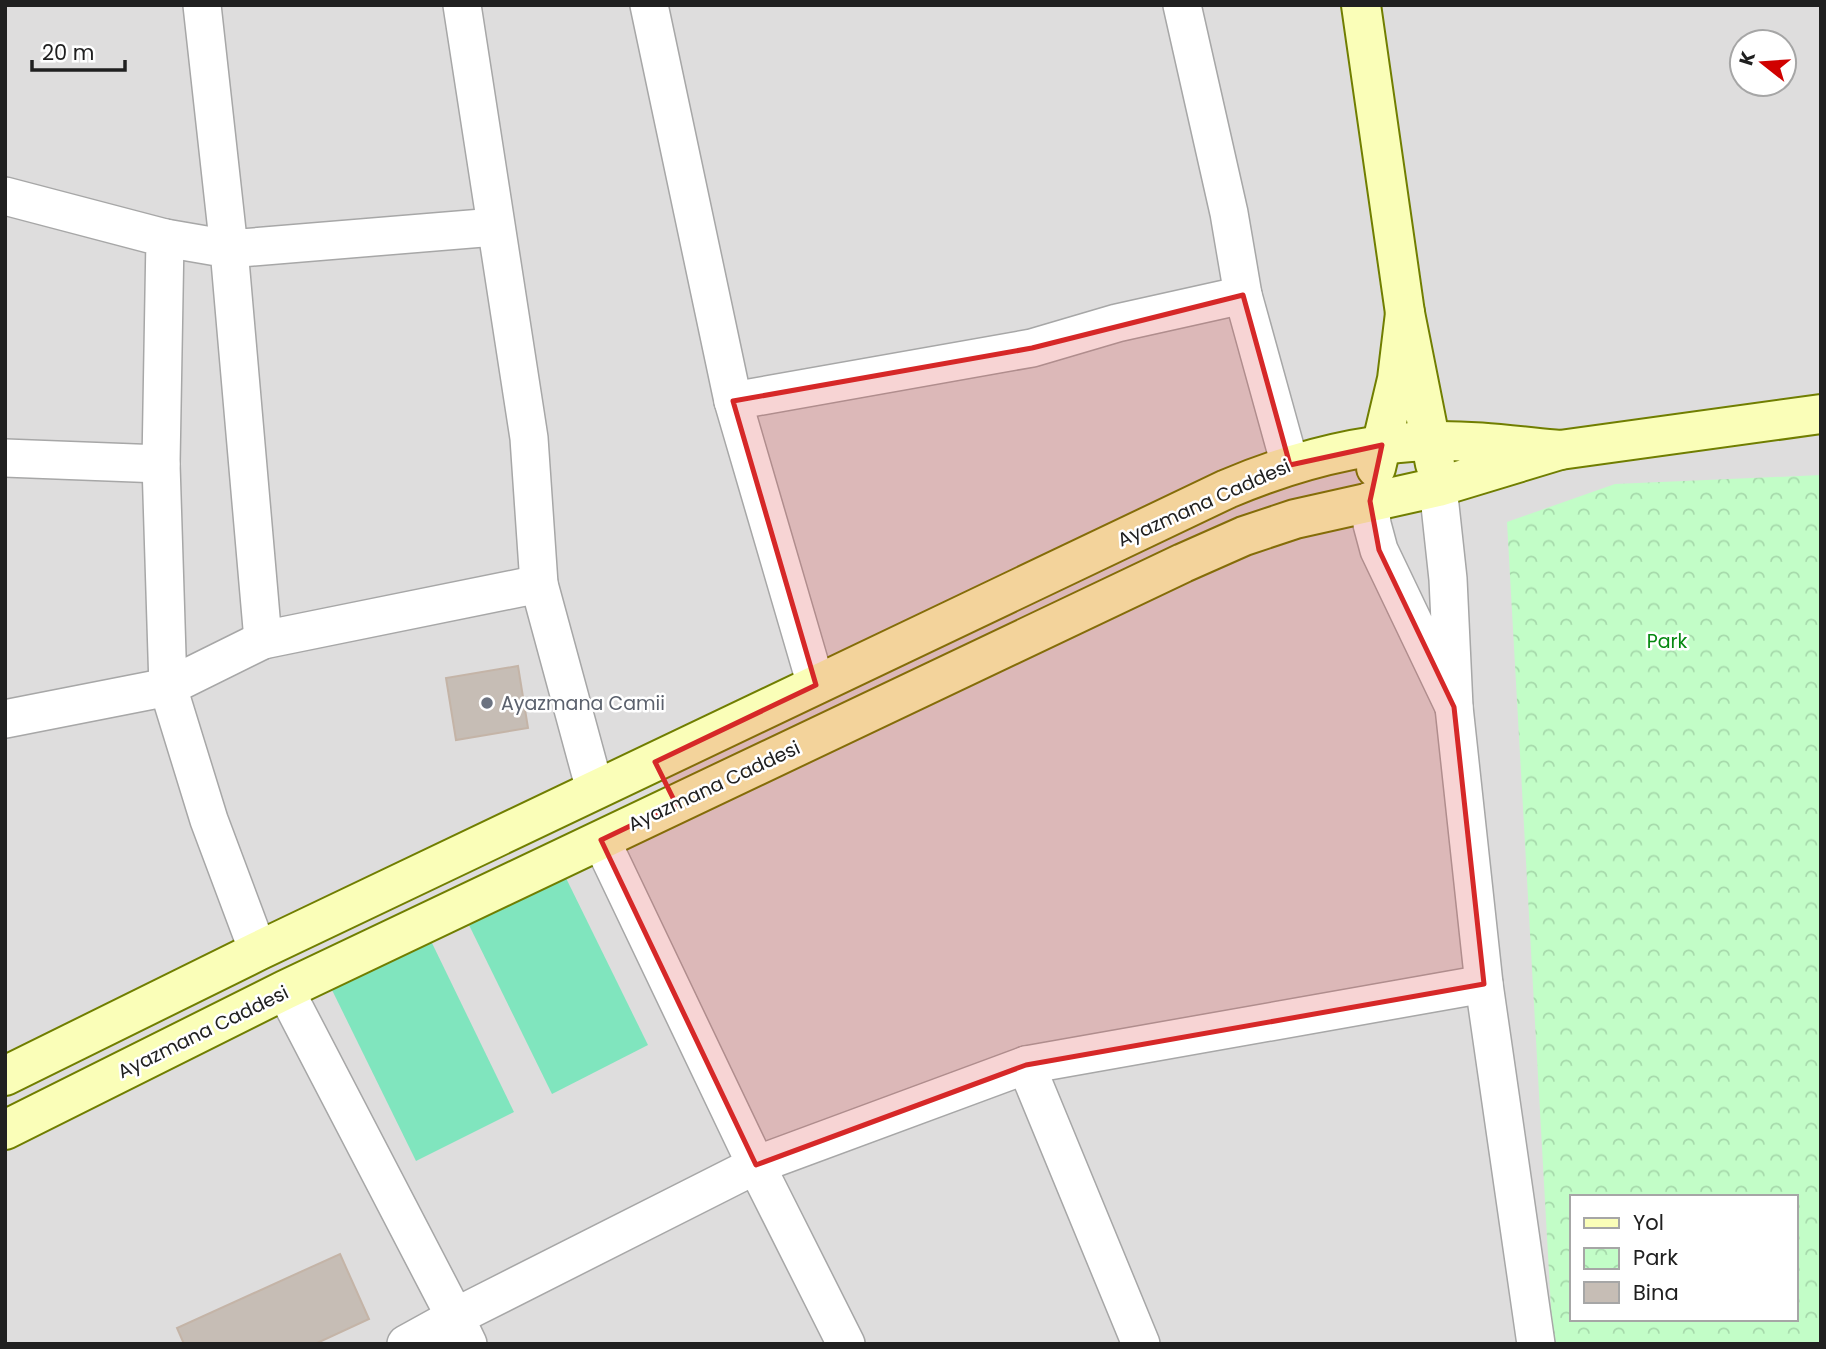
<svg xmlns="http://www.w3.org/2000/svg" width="1826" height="1349" viewBox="0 0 1826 1349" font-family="Poppins,sans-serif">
	<defs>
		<pattern id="park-crowns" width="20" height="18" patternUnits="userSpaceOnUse" patternTransform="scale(1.75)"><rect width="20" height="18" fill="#c2fdc7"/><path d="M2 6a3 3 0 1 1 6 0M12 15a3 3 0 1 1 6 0" fill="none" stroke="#a6d9ab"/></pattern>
	</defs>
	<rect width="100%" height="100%" fill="#f1eee6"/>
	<!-- residential -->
	<path fill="#dedddd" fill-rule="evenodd" d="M5 5H1821V1344H5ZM1742 42H1784V84H1742ZM1572 1197H1796V1319H1572Z"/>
	<!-- park -->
	<path fill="url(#park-crowns)" fill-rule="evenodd" d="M1821 475V1344H1553L1507 522 1615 484ZM1572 1197H1796V1319H1572Z"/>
	<!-- pitch -->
	<g fill="#80e5be">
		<path d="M564 874 648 1045 552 1094 468 923Z"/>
		<path d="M431 941 514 1112 416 1161 332 990Z"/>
	</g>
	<!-- building -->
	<g fill="#c6bdb5" stroke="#c4b4a7" stroke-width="2">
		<path d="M518 666 528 728 456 740 446 678Z"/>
		<path d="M340 1254 369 1319 315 1344H184L177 1328Z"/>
	</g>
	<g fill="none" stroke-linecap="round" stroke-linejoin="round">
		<defs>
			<g id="street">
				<path d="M202 5 229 249 495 227"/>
				<path d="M462 5 529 438 539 584"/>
				<path d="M649 5 733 401 816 685"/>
				<path d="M1182 5 1229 213 1243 295 1290 465"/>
				<path d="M5 196 165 238 161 464 5 458"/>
				<path d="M165 238 229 249 263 640 539 584 595 790"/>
				<path d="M733 401 1032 348 1117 323 1243 295"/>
				<path d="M161 464 168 687 263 640"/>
				<path d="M1370 501 1372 524 1379 550 1454 707 1448 579 1438 487"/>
				<path d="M1454 707 1484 984 1536 1344"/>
				<path d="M5 719 168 687 209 820 258 951"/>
				<path d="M601 840 756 1165 846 1344"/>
				<path d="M285 990 455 1317 406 1344"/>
				<path d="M1026 1065 1141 1344"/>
				<path d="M468 1344 455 1317 756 1165 1026 1065 1484 984"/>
			</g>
			<g id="secondary">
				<path d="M1361 5 1405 313"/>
				<path d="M1560 450 1821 414"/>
				<path d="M1376 468 1397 379 1405 313 1435 464"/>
				<path d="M5 1076 258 951 1227 489C1293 461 1359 443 1431 441 1474 440 1517 446 1560 450L1438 487 1295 519 1244 536 1183 563 285 990 5 1130"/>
			</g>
		</defs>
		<!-- street casing -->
		<use href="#street" stroke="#a7a7a7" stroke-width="40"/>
		<!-- secondary casing -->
		<use href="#secondary" stroke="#707e00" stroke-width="42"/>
		<!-- street -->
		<use href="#street" stroke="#fff" stroke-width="37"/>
		<!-- secondary -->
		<use href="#secondary" stroke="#fafeb8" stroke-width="38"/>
	</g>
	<!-- marked area -->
	<path fill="#d62828" fill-opacity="0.2" stroke="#d62828" stroke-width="5" stroke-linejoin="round" d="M1243 295 1290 465 1382 445 1370 501 1379 550 1454 707 1484 984 1026 1065 756 1165 601 840 676 804 655 762 816 685 733 401 1032 348Z"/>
	<!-- markers -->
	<circle fill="#6b7280" stroke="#fff" stroke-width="2.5" cx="487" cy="703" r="7"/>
	<g text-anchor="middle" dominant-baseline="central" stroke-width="5" stroke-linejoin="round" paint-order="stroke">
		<!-- street labels -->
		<g font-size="19" fill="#202020" stroke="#fff">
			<text transform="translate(1204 503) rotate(-24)">Ayazmana Caddesi</text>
			<text transform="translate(714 786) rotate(-25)">Ayazmana Caddesi</text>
			<text transform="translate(203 1032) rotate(-26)">Ayazmana Caddesi</text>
		</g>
		<!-- park labels -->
		<g font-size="19" fill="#058810" stroke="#fff">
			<text x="1667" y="641">Park</text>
		</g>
		<!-- worship labels -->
		<g font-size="19" fill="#5b616d" stroke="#fff" text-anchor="start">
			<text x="501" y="703">Ayazmana Camii</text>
		</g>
	</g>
	<!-- border -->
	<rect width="1826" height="1349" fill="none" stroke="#202020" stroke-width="14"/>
	<!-- legend -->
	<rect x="1570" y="1195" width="228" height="126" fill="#ffffff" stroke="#a6a6a6" stroke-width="2"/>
	<rect x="1584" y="1218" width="35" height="10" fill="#fafeb8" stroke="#a6a6a6" stroke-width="2"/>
	<text x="1633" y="1230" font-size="21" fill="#202020">Yol</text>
	<rect x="1584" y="1248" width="35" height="21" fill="url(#park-crowns)" stroke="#a6a6a6" stroke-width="2"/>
	<text x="1633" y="1265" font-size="21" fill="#202020">Park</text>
	<rect x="1584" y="1282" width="35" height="21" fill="#c6bdb5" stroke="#a6a6a6" stroke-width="2"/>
	<text x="1633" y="1300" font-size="21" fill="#202020">Bina</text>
	<!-- north arrow -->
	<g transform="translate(1763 63) rotate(287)"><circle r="33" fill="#ffffff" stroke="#a6a6a6" stroke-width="2"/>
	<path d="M0-5L12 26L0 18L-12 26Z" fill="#d00100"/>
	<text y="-10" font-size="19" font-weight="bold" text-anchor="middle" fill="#202020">K</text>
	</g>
	<!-- scale -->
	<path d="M32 60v10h93v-10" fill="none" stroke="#202020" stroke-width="3.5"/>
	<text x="42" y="60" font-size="21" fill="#202020" stroke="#ffffff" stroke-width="5" paint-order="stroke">20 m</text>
</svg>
